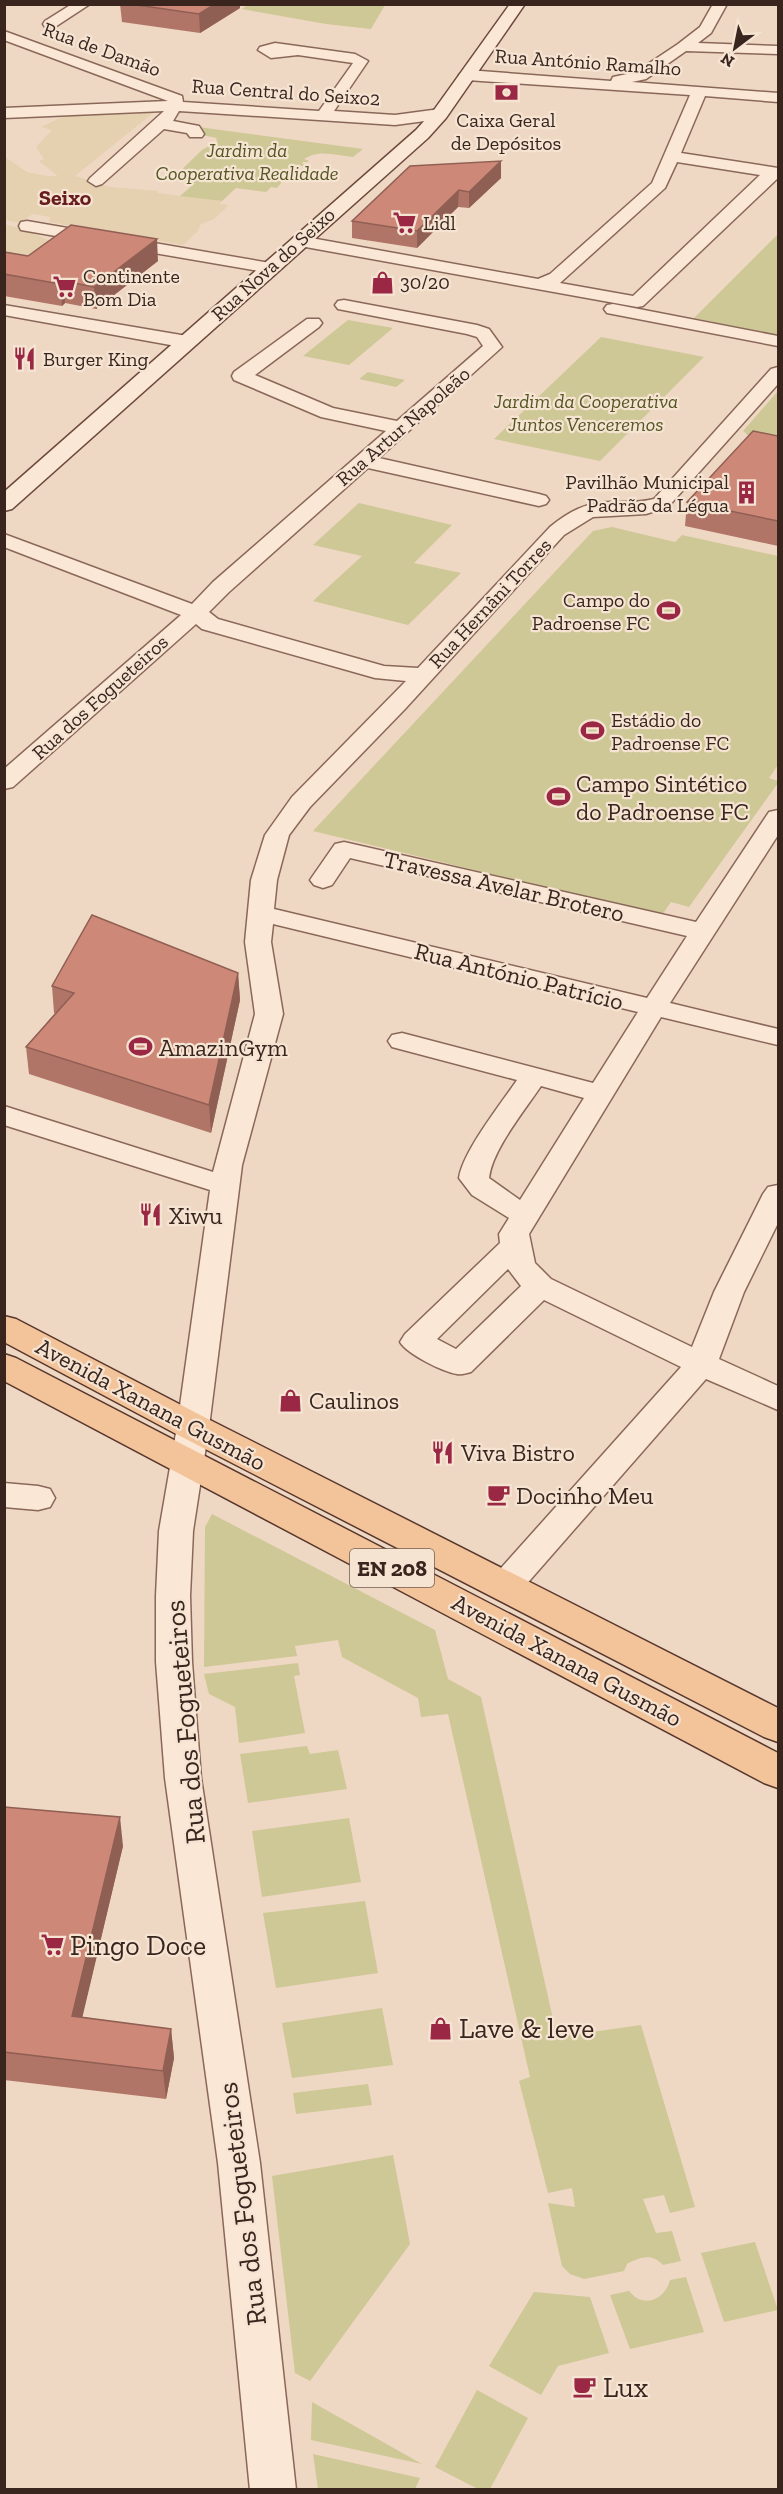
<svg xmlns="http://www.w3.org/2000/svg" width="783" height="2494" viewBox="0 0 783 2494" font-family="'Zilla Slab',serif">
	<rect width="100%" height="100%" fill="#efd8c3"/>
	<!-- farmland -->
	<g fill="#e5d0b0">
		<path d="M158 109 75 176 110 187 158 191 157 193 222 201 220 204 229 205 214 219 201 224 197 232 183 245 49 222 50 217 33 214 19 223 5 220V157L27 172 48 176H58L39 161 44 159 36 147 52 130 41 127 43 126 62 117 63 113Z"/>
		<path d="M4 224 23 229 53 242 43 251 5 266Z"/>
	</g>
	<!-- green -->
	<g fill="#cec796">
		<path d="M249 4H385V5L371 29 326 24 242 9Z"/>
		<path d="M191 126 363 149 353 157C336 155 318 149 304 159L309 161 307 162H303L302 164H305L302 166H298L287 174 292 176 289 178H285L277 188 271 187 266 192 236 188 222 201 180 196 195 183 167 179 173 178 202 150 218 141 216 140 217 138 201 135Z"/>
		<path d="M778 234V335L694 318Z"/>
		<path d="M348 320 393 328 349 365 303 356Z"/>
		<path d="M601 337 704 357 600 461 494 439Z"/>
		<path d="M368 372 405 380 396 387 359 379Z"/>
		<path d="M778 391V443L751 438 743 431Z"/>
		<path d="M359 503 452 525 414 563 461 573 408 625 313 601 362 556 313 545Z"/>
		<path d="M612 527 675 542 682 535 778 556V765L769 778 778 781V783L689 907 671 902 662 915 313 831 593 531Z"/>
		<path d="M212 1514 435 1630 448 1679 481 1697 557 2037 641 2025 695 2207 670 2213 664 2195 643 2199 656 2233 672 2231 681 2261 663 2265C652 2253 640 2257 627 2264L624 2271 584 2279 570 2274 562 2266 548 2203 575 2207 572 2188 548 2193 519 2081 530 2077 448 1714 421 1717 418 1698 342 1657 338 1640 295 1646 297 1656 204 1667 205 1527Z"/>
		<path d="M298 1663 300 1675 294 1676 305 1733 239 1743 235 1707 209 1694 204 1674Z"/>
		<path d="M307 1746 310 1754 338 1750 347 1789 248 1803 240 1754Z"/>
		<path d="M349 1818 361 1882 262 1897 252 1831Z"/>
		<path d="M365 1901 378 1973 276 1988 263 1913Z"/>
		<path d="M382 2008 393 2065 292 2078 282 2023Z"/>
		<path d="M368 2084 372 2105 296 2114 293 2093Z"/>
		<path d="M393 2155 410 2244 310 2381 295 2373 272 2176Z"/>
		<path d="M755 2242 778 2310 724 2322 701 2253Z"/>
		<path d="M686 2277 704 2332 630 2349 610 2295 629 2291C643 2309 665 2300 670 2280Z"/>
		<path d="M534 2292 590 2297 609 2353 558 2366 541 2395 489 2366Z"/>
		<path d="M477 2390 528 2418 490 2489H478L435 2467Z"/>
		<path d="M312 2402 422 2464 311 2440Z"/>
		<path d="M313 2454 420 2478 415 2489H318Z"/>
	</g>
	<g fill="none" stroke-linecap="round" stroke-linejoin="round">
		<defs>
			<g id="minor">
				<path d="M72 4H90L55 27H45L43 24 45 21Z"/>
				<path d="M713 4H727L711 33 698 43 778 46V54L686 51 646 79 632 82 778 93V102L705 96 681 153 778 168V178L643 306 637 307 300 246 294 245 291 241 294 237 300 236 538 279 550 274 652 183 690 95 467 80 459 75 467 70 611 81 613 77 636 72 678 44 700 27ZM677 162 760 175 633 296 560 283 665 188Z"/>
				<path d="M4 31 182 96 183 102 319 111 353 63 298 55 271 58 258 50 260 47 275 43 355 54 368 61 334 111 395 115 440 109 448 114 440 119 395 125 179 111 173 121 199 126 204 134 202 137H190L187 133 164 129 102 184 96 186 88 181 90 178 164 111 4 118V108L168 101 4 40Z"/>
				<path d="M27 221 270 263 276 264 279 268 276 272 270 273 21 230 19 226 21 222Z"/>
				<path d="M344 300 477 325 489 329 502 347 379 458 539 494 546 496 549 500 546 504 539 506 368 468 229 592 209 612 218 619 384 666 418 668 550 527C568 512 586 502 611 502 626 502 639 503 654 499L771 369 778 367V384L668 507 646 514 593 517 564 535 405 709 310 807 289 835 277 880 274 909 647 998 687 936 350 858 332 885 323 888 314 885 310 880 335 844 344 842 696 922 769 812 778 810V835L670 1003 778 1029V1045L661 1017 529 1234 535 1263 551 1279 692 1347 714 1292 763 1194 768 1187 778 1185V1223L744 1292 719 1359 778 1386V1410L706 1379 517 1595 505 1599 493 1595 488 1586 493 1577 681 1367 544 1300 471 1372C466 1373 462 1375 457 1374 443 1372 407 1354 400 1342L405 1334 500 1243 499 1234 509 1218 472 1195 459 1178C463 1151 501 1104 517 1080L392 1047 388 1041 392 1035 402 1033 593 1083 638 1012 273 924 271 942 283 1014 242 1165 209 1427 193 1531 190 1596 192 1662 201 1778 260 2163 296 2490H250L218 2163 165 1778 156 1662V1596L159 1531 177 1427 210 1190 4 1125V1106L213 1172 255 1014 245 942 251 880 265 835 292 797 406 681 375 678 202 629 196 624 13 787 4 789V769L181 615 4 547V534L192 604 213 582 386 431 321 417 234 380 232 376 234 372 307 319H319L322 323 319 327 255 375 333 408 397 421 483 346 477 337 467 334 338 309 335 305 338 301ZM541 1086 584 1098 520 1200 489 1178C492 1150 525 1110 541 1086ZM508 1269 521 1286 456 1349 437 1339Z"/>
				<path d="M613 304 778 336V346L607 313 604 309 607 305Z"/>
				<path d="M4 305 187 336 194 338 196 342 194 346 187 348 4 315Z"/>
				<path d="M4 1483 38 1486 50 1489 55 1498 50 1507 38 1510 4 1507Z"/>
			</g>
			<path id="secondary" d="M510 4H525L446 118 428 138 12 509 4 511V492L416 130 434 110Z"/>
			<g id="primary">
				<path d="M4 1316 16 1319 206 1418 778 1708V1742L764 1737 180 1436 4 1342Z"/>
				<path d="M4 1354 16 1358 778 1753V1788L764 1783 4 1381Z"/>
			</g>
		</defs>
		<!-- minor casing -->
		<use href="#minor" stroke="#8a6859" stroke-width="3"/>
		<!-- secondary casing -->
		<use href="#secondary" stroke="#6c493c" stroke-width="3"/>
		<!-- primary casing -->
		<use href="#primary" stroke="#57372d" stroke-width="3"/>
		<!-- minor -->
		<use href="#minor" fill="#fae7d6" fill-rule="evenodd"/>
		<!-- secondary -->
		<use href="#secondary" fill="#fae7d6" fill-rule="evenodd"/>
		<!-- primary -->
		<use href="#primary" fill="#f3c39a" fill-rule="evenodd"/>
	</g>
	<!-- wall -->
	<g fill="#b17567">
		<path d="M120 4H240V8L200 33 122 22Z"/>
		<path d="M501 161V178L469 208 458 207 417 248 352 238V221Z"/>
		<path d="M4 252 28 256 158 261 96 309 65 303 62 306 4 296Z"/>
		<path d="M778 436V546L685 526 687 502Z"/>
		<path d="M238 973 240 1000 211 1133 29 1074 26 1047 55 1013H54L52 986Z"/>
		<path d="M4 1807 123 1846 82 2017 171 2029 174 2058 166 2099 4 2080Z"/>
	</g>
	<!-- shaded-wall -->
	<g fill="#905f54">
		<path d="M215 4H240V8L200 33 199 14Z"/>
		<path d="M501 161V178L469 208V192Z"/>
		<path d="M459 190 458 207 417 248V231Z"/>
		<path d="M157 239 158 261 96 309 94 287Z"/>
		<path d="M64 281 65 303 62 306 60 284Z"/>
		<path d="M238 973 240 1000 211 1133 209 1105Z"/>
		<path d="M120 1817 123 1846 76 2044 72 2016Z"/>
		<path d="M171 2029 174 2058 166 2099 163 2071Z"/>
	</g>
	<!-- building -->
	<g fill="#ce8878" stroke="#905f54" stroke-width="1.5">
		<path d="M130 4H215L199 14Z"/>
		<path d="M501 161 469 192 459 190 417 231 352 221 410 166Z"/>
		<path d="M71 225 157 239 94 287 64 281 60 284 4 274V252L28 256Z"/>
		<path d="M753 431 778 436V521L687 502Z"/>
		<path d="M92 915 238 973 209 1105 26 1047 74 993 52 986Z"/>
		<path d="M4 1807 120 1817 72 2016 171 2029 163 2071 4 2052Z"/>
	</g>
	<!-- icons -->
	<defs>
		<symbol id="bank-bare" viewBox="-9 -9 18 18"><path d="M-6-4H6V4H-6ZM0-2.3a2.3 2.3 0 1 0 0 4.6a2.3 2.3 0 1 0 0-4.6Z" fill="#9a2743" stroke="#f6e4d3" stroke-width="2.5" paint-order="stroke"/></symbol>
		<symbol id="supermarket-bare" viewBox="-9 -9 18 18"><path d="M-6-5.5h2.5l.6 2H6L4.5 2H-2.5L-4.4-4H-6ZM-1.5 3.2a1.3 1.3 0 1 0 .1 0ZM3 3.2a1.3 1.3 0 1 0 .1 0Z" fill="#9a2743" stroke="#f6e4d3" stroke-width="2.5" paint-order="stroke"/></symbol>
		<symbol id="shop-bare" viewBox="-9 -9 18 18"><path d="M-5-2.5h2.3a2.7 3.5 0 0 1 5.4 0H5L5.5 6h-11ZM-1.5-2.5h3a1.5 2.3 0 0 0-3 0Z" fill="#9a2743" stroke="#f6e4d3" stroke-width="2.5" paint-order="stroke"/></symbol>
		<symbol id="restaurant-bare" viewBox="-9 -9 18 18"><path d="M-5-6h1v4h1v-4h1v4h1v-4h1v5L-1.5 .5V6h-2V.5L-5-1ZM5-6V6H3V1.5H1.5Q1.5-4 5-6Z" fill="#9a2743" stroke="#f6e4d3" stroke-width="2.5" paint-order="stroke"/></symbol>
		<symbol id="building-bare" viewBox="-9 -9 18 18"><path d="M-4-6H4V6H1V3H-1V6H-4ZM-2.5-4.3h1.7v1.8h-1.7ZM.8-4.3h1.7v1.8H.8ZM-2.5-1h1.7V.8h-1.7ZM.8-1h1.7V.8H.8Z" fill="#9a2743" stroke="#f6e4d3" stroke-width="2.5" paint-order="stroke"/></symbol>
		<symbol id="stadium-bare" viewBox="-9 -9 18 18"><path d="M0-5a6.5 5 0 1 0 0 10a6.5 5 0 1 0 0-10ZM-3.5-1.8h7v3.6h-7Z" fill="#9a2743" stroke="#f6e4d3" stroke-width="2.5" paint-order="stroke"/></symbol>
		<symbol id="cafe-bare" viewBox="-9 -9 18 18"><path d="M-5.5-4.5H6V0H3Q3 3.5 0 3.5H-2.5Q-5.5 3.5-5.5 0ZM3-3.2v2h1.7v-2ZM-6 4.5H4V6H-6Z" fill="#9a2743" stroke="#f6e4d3" stroke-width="2.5" paint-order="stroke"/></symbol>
	</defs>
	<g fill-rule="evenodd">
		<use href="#bank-bare" x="490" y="76" width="33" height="33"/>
		<use href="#supermarket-bare" x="388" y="206" width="33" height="33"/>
		<use href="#shop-bare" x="366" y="266" width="33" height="33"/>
		<use href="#supermarket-bare" x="48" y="270" width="33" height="33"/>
		<use href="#restaurant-bare" x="8" y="342" width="33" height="33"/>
		<use href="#building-bare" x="730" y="476" width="33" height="33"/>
		<use href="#stadium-bare" x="652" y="594" width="33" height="33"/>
		<use href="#stadium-bare" x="576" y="714" width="33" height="33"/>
		<use href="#stadium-bare" x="542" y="780" width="33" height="33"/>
		<use href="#stadium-bare" x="124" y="1030" width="33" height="33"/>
		<use href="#restaurant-bare" x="134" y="1198" width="33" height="33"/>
		<use href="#shop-bare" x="274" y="1384" width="33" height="33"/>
		<use href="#restaurant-bare" x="426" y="1436" width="33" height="33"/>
		<use href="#cafe-bare" x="482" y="1478" width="33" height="33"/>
		<use href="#supermarket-bare" x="36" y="1928" width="33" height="33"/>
		<use href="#shop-bare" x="424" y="2012" width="33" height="33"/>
		<use href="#cafe-bare" x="568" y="2370" width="33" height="33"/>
	</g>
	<g text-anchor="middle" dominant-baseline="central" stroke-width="4.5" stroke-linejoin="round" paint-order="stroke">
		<!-- far-street labels -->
		<g font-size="20" fill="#39251e" stroke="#f6e4d3">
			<text transform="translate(102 49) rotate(20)">Rua de Damão</text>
			<text transform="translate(588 62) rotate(4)">Rua António Ramalho</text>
			<text transform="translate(286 92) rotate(4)">Rua Central do Seixo2</text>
			<text transform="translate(273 264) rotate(-42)">Rua Nova do Seixo</text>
			<text transform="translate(403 426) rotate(-41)">Rua Artur Napoleão</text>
			<text transform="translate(490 603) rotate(-47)">Rua Hernâni Torres</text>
			<text transform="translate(100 697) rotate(-42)">Rua dos Fogueteiros</text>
		</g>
		<!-- far-poi labels -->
		<g font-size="20" fill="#39251e" stroke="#f6e4d3" text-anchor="start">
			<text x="506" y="120" text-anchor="middle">Caixa Geral<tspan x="506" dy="23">de Depósitos</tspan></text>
			<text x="423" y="223">Lidl</text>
			<text x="83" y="276">Continente<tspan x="83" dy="23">Bom Dia</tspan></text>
			<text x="400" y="282">30/20</text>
			<text x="43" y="359">Burger King</text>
			<text x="729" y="482" text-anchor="end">Pavilhão Municipal<tspan x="729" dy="23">Padrão da Légua</tspan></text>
			<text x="650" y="600" text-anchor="end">Campo do<tspan x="650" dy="23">Padroense FC</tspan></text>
			<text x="611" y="720">Estádio do<tspan x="611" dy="23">Padroense FC</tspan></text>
		</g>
		<!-- far-park labels -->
		<g font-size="20" font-style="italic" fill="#555624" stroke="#f6e4d3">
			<text x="247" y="150">Jardim da<tspan x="247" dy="23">Cooperativa Realidade</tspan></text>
			<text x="586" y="401">Jardim da Cooperativa<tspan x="586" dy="23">Juntos Venceremos</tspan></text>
		</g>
		<!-- far-neighbourhood labels -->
		<g font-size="22" font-weight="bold" fill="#671c1d" stroke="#f6e4d3">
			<text x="65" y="197">Seixo</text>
		</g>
		<!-- shield labels -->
		<rect fill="#f6e4d3" stroke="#725e54" stroke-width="1.5" x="350" y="1549" width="84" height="38" rx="4.5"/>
		<g font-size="22" font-weight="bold" fill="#39251e">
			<text x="392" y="1568">EN 208</text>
		</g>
		<!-- poi labels -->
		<g font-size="24" fill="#39251e" stroke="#f6e4d3" text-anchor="start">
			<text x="576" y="783">Campo Sintético<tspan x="576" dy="28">do Padroense FC</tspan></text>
			<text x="159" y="1047">AmazinGym</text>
			<text x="169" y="1215">Xiwu</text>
			<text x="309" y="1400">Caulinos</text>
			<text x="461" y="1452">Viva Bistro</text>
			<text x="516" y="1495">Docinho Meu</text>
		</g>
		<!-- street labels -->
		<g font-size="24" fill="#39251e" stroke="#f6e4d3">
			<text transform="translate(504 886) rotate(13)">Travessa Avelar Brotero</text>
			<text transform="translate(519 976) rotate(14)">Rua António Patrício</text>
			<text transform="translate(151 1404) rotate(28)">Avenida Xanana Gusmão</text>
			<text transform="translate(567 1660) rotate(28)">Avenida Xanana Gusmão</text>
		</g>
		<!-- near-street labels -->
		<g font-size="28" fill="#39251e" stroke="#f6e4d3">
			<text transform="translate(185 1722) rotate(-95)">Rua dos Fogueteiros</text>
			<text transform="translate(242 2204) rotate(-97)">Rua dos Fogueteiros</text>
		</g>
		<!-- near-poi labels -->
		<g font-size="28" fill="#39251e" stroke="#f6e4d3" text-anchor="start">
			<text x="70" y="1945">Pingo Doce</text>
			<text x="459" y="2028">Lave &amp; leve</text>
			<text x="603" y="2387">Lux</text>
		</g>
	</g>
	<!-- border -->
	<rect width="783" height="2494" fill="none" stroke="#39251e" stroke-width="12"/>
	<!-- north arrow -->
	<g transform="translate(735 48) rotate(212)" stroke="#f6e4d3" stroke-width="4.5" paint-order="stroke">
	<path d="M0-4.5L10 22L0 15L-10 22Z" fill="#39251e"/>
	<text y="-9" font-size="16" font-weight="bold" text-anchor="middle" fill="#39251e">N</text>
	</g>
</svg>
